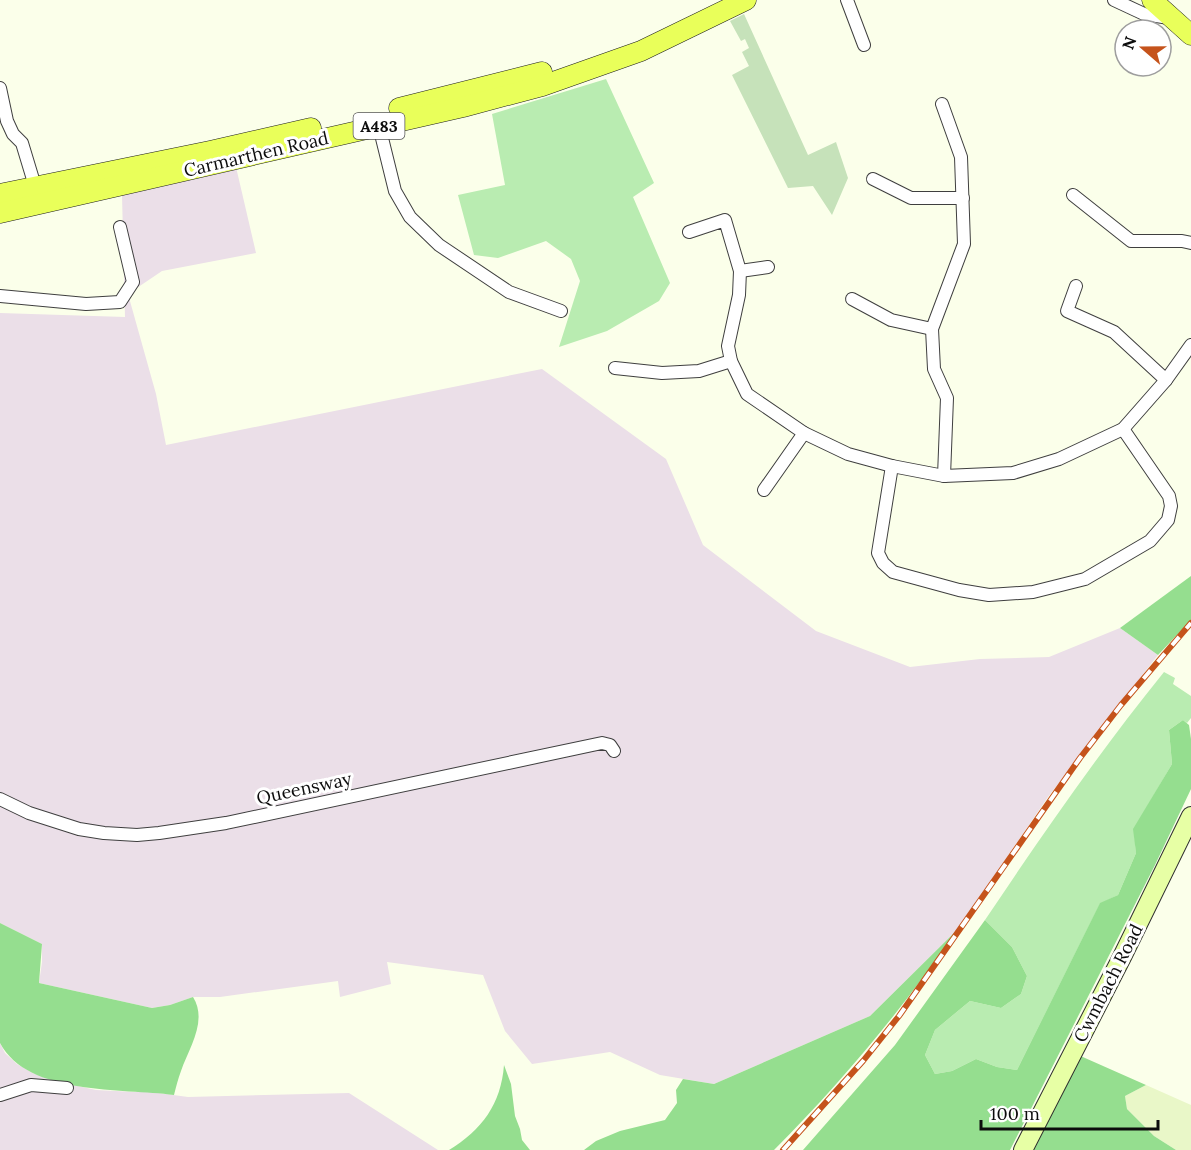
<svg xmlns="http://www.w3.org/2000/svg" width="1191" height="1150" viewBox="0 0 1191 1150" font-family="Lora,serif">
	<rect width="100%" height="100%" fill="#fbffea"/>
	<!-- industrial -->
	<g fill="#ebdfe8">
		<path d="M236 167 256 253 162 271 128 294 156 394 166 445 542 369 666 459 703 545 816 631 910 667 980 659 1049 657 1120 628 1158 655 1048 797 958 929 870 1016 714 1084 660 1075 610 1052 532 1064 505 1031 483 975 387 962 391 984 340 997 338 981 220 997H193L170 1005 152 1008 39 983 42 962V944L0 923V313L125 317 122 195Z"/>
		<path d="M0 1043 5 1053 17 1064 33 1073 55 1081 96 1090 135 1092 144 1091 188 1097 349 1093 438 1150H0Z"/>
	</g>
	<!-- farmland -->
	<path fill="#e9f7c8" d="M1146 1085 1191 1105V1150H1176L1154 1136 1127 1109 1125 1096Z"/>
	<!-- green -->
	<g fill="#b9ecb1">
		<path d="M606 79 654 183 633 197 670 283 659 301 607 331 559 347 580 281 571 259 546 241 498 258 474 255 458 195 505 185 492 114Z"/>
		<path d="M1164 672 1175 678 1173 684 1191 696V718L1187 723 1183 720 1169 730 1172 764 1134 829 1136 853 1118 895 1100 904 1017 1070 997 1067 976 1059 952 1071 935 1074 925 1055 935 1030 970 1001 1001 1008 1021 994 1027 976 1012 947 985 920C1042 835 1100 751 1164 672Z"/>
	</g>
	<!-- forest -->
	<g fill="#95de8f">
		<path d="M1191 576V620L1158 655 1120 628Z"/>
		<path d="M1183 720 1189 725 1191 739V789L1155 865 1010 1150H803L895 1045 985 920 1012 947 1027 976 1021 994 1001 1008 970 1001 935 1030 925 1055 935 1074 952 1071 976 1059 997 1067 1017 1070 1100 903 1118 895 1136 853 1133 829 1172 764 1169 730Z"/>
		<path d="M0 923 42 944 39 983 152 1008 170 1005 193 997C208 1021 189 1048 181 1071 178 1079 176 1087 174 1095 123 1088 28 1096 0 1043Z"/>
		<path d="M958 929C904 1007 841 1083 774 1150H584L596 1141 620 1131 665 1120 677 1103 676 1090 683 1079 714 1084 870 1016Z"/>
		<path d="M1076 1054 1146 1085 1125 1096 1127 1109 1154 1136 1176 1150H1028Z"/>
		<path d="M504 1065 511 1084 515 1116 520 1129 522 1140 530 1150H449C482 1130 501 1104 504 1065Z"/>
	</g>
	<!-- cemetery -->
	<path fill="#c6e2ba" d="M744 14 808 155 836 142 848 178 832 215 813 186 788 188 732 75 749 66 742 52 749 48 745 39 741 41 730 21Z"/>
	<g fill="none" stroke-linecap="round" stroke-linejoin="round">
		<defs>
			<g id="minor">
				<path d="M847 0 864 45"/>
				<path d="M1114 0 1144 14 1169 18"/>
				<path d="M0 88 7 121 13 134 22 143 35 186"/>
				<path d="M942 104 961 157 964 244 932 329 934 369 947 398 944 476"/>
				<path d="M379 126 395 191 410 217 439 245 509 292 561 311"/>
				<path d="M873 179 911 198H963"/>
				<path d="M1073 195 1131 241H1182L1191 243"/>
				<path d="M689 232 725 220 740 271 739 295 728 346 731 361 747 394 804 433 848 454 892 466 944 476 1013 473 1059 459 1123 429 1166 380 1191 345"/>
				<path d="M740 271 768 267"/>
				<path d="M1076 286 1067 311 1114 332 1166 380"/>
				<path d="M0 296 86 304 120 302 133 282 120 227"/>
				<path d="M852 299 891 320 932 329"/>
				<path d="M615 368 662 373 699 371 731 361"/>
				<path d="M892 466 878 553 883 563 893 572 959 590 989 595 1033 592 1085 579 1150 541 1168 520 1171 506 1169 496 1123 429"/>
				<path d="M764 490 804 433"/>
				<path d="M0 799 29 813 79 829 104 833 137 835 159 833 226 823 602 743 610 745 614 751"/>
				<path d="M0 1095 31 1085 67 1088"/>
			</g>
			<path id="secondary" d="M1023 1150 1122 957 1191 816"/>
			<g id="primary">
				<path d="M1152 0 1191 35"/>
				<path d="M399 108 542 72"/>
				<path d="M0 194 210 151 311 128"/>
				<path d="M0 213 463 107 542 86 641 51 746 0"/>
			</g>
		</defs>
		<!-- minor casing -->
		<use href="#minor" stroke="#3f3f3f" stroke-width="14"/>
		<!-- secondary casing -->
		<use href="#secondary" stroke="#2e2e2e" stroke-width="20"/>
		<!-- primary casing -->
		<use href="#primary" stroke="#1d1d1d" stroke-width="21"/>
		<!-- minor -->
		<use href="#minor" stroke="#fff" stroke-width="12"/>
		<!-- secondary -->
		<use href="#secondary" stroke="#e7ffa5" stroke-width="18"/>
		<!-- primary -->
		<use href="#primary" stroke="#e9ff5a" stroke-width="20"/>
		<defs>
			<path id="rail" d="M783 1150 863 1061 899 1016 1080 758 1121 705 1191 623"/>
		</defs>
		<!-- rail casing -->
		<use href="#rail" stroke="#c5531b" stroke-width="6"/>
		<!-- rail -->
		<use href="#rail" stroke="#fff" stroke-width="4" stroke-dasharray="11" stroke-linecap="butt"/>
	</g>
	<g text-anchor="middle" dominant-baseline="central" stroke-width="6" stroke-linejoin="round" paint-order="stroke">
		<!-- shield labels -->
		<rect fill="#fff" stroke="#555" stroke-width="1.5" x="353.5" y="113" width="51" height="26" rx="4.5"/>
		<g font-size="16" font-weight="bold" fill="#0c0c0c">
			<text x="379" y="126">A483</text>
		</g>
		<!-- street labels -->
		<g font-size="18" fill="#0c0c0c" stroke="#fff">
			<text transform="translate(256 154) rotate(-13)">Carmarthen Road</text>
			<text transform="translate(304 788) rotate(-12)">Queensway</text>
			<text transform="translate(1108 983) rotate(-63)">Cwmbach Road</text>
		</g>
	</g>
	<!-- north arrow -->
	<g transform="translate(1143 48) rotate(290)"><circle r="28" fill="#ffffff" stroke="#9e9e9e" stroke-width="1.5"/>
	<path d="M0-4.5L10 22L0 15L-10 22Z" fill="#c5531b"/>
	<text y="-9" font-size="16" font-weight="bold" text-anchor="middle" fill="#0c0c0c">N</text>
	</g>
	<!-- scale -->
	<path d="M981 1120v9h177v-9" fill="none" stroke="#0c0c0c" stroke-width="3"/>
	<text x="990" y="1120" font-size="18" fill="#0c0c0c" stroke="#ffffff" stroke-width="4.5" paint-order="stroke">100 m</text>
</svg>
